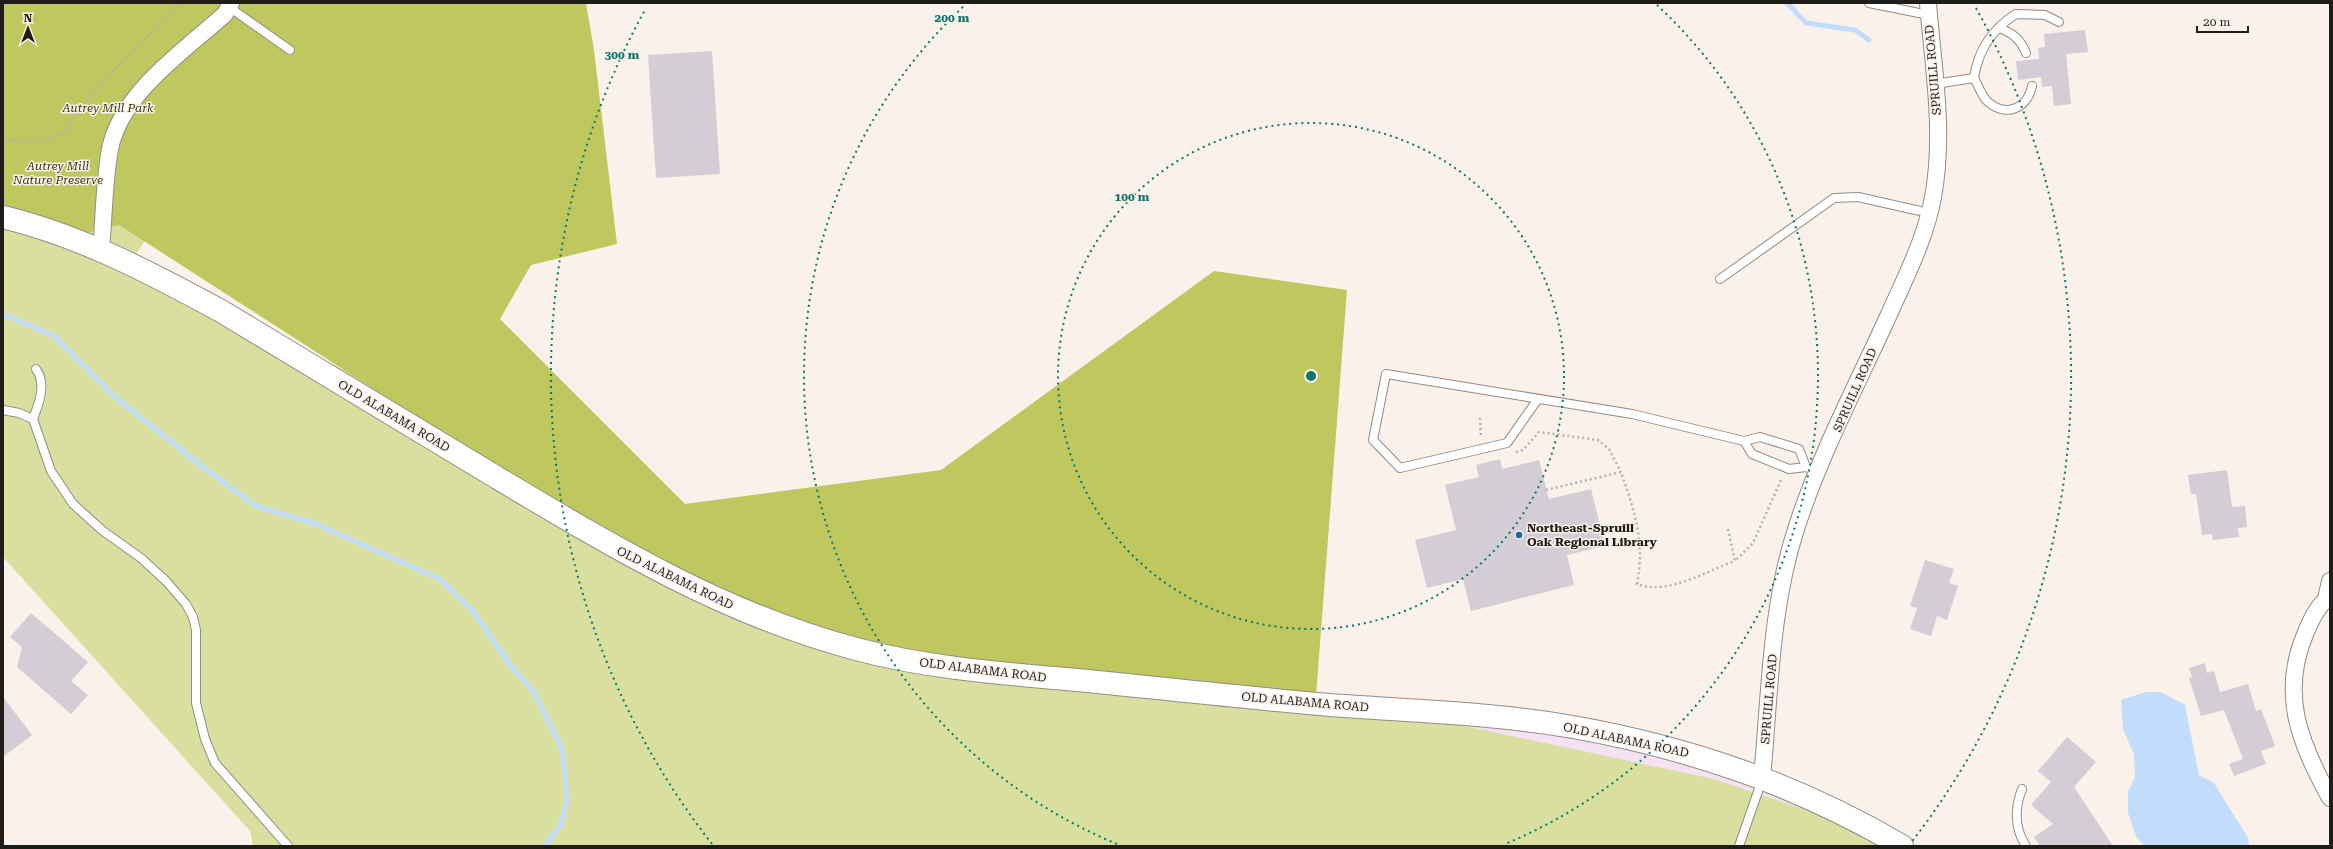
<svg xmlns="http://www.w3.org/2000/svg" width="2333" height="849" viewBox="0 0 2333 849" font-family="'Roboto Serif',serif">
	<rect width="100%" height="100%" fill="#f9f1ea"/>
	<!-- commercial -->
	<path fill="#f4e2f3" d="M1316 696 1561 732 1771 773 1892 839 1571 749Z"/>
	<!-- green -->
	<path fill="#d9e09f" d="M3 3 213 140 132 260 375 386 582 538 1714 779 1892 839 1903 846H253L250 831 3 557Z"/>
	<!-- forest -->
	<path fill="#bfc75f" d="M3 3H586L594 50 617 244 531 265 500 319 685 504 941 470 1214 271 1347 290 1316 696 973 662 773 629 689 592 119 225 73 236 3 217Z"/>
	<!-- water -->
	<path fill="#c2ddfc" d="M2146 692H2161L2185 705 2199 775 2214 783 2248 838 2249 846H2145L2137 838 2128 813V791L2135 778 2134 754 2123 729 2121 700Z"/>
	<g fill="none" stroke-linecap="round" stroke-linejoin="round">
		<!-- stream -->
		<g stroke="#c2ddfc" stroke-width="5">
			<path d="M1787 3 1806 23 1855 30 1869 40"/>
			<path d="M3 314 54 336 115 397 207 470 256 506 316 524 440 579 472 610 511 666 534 692 562 749 567 799 561 824 545 846"/>
		</g>
	</g>
	<!-- building -->
	<g fill="#d3ced6">
		<path d="M2085 30 2088 52 2066 54 2071 104 2054 106 2052 86 2042 87 2041 77 2018 80 2016 61 2039 59 2038 48 2045 47 2044 34Z"/>
		<path d="M712 51 720 174 656 178 648 55Z"/>
		<path d="M1500 459 1502 469 1539 460 1549 499 1591 489 1605 546 1567 555 1574 585 1471 611 1463 579 1427 588 1415 540 1456 530 1445 485 1479 477 1476 465Z"/>
		<path d="M2227 470 2232 507 2245 506 2247 527 2238 528 2239 537 2213 540 2212 534 2202 535 2196 494H2191L2188 475Z"/>
		<path d="M1925 560 1954 569 1949 583 1958 586 1947 620 1937 616 1931 636 1910 629 1917 608 1910 606Z"/>
		<path d="M31 613 88 662 71 681 88 695 71 714 17 667 22 647 10 637Z"/>
		<path d="M2205 663 2207 673 2214 671 2220 692 2248 684 2256 711 2261 709 2275 746 2261 751 2266 764 2234 776 2229 764 2243 759 2224 710 2201 716 2189 678 2192 677 2189 668Z"/>
		<path d="M3 697 32 735 3 757Z"/>
		<path d="M2067 737 2096 762 2074 787 2113 846H2040L2034 837 2053 824 2031 805 2051 782 2038 771Z"/>
	</g>
	<g fill="none" stroke-linecap="round" stroke-linejoin="round">
		<defs>
			<g id="service">
				<path d="M1869 3 1929 15"/>
				<path d="M229 7 290 50"/>
				<path d="M1999 28C2013 33 2021 40 2026 53"/>
				<path d="M1974 78C1978 85 1981 94 1986 100 2004 118 2027 110 2032 86"/>
				<path d="M1935 84 1974 78C1978 51 1992 29 2016 14L2045 15 2059 22"/>
				<path d="M1720 279 1834 198 1858 197 1929 213"/>
				<path d="M1538 399 1507 443 1400 468 1373 440 1386 374 1632 414 1744 441 1760 437 1799 449 1806 467"/>
				<path d="M3 410 19 413 33 419 51 471 73 504 103 531 141 558 166 581 186 604 193 617 196 630V703L205 739 215 763 288 846"/>
				<path d="M33 419C39 403 47 384 36 369"/>
				<path d="M1744 441 1752 454 1789 469 1806 467 1810 468"/>
				<path d="M2022 789C2015 807 2014 828 2026 846"/>
				<path d="M1739 846 1762 780"/>
			</g>
			<g id="minor">
				<path d="M101 250C104 217 104 182 110 149 121 93 184 51 225 14L231 3"/>
				<path d="M2330 597C2318 604 2311 620 2306 632 2279 694 2300 743 2330 798"/>
				<path d="M2326 599 2330 581"/>
				<path d="M1762 778C1770 694 1770 607 1797 526 1821 452 1859 381 1891 310 1907 274 1926 237 1933 197 1945 133 1933 67 1928 3"/>
			</g>
			<path id="secondary" d="M3 217C81 236 151 273 221 311 311 365 401 420 491 474 608 544 723 614 856 649 931 669 1010 674 1088 681 1168 689 1249 698 1330 705 1411 711 1493 713 1573 727 1691 748 1798 785 1902 846"/>
		</defs>
		<!-- service casing -->
		<use href="#service" stroke="#938c86" stroke-width="10"/>
		<!-- minor casing -->
		<use href="#minor" stroke="#938c86" stroke-width="18"/>
		<!-- secondary casing -->
		<use href="#secondary" stroke="#938c86" stroke-width="24"/>
		<!-- path -->
		<g stroke="#b7b1ab" stroke-width="2.5" stroke-dasharray="2 3" stroke-linecap="butt">
			<path d="M3 140 43 141 63 133 93 92 180 3"/>
			<path d="M1480 418 1481 438"/>
			<path d="M1516 452 1523 450 1539 432 1598 440 1609 449 1621 472"/>
			<path d="M1546 490 1621 472C1635 512 1645 542 1637 584 1667 596 1706 571 1735 561"/>
			<path d="M1728 529 1735 561 1753 543 1782 478"/>
		</g>
		<!-- service -->
		<use href="#service" stroke="#fff" stroke-width="8"/>
		<!-- minor -->
		<use href="#minor" stroke="#fff" stroke-width="16"/>
		<!-- secondary -->
		<use href="#secondary" stroke="#fff" stroke-width="22"/>
	</g>
	<!-- distance rings -->
	<g fill="none" stroke="#0f766e" stroke-width="2" stroke-dasharray="2 4">
		<circle cx="1311" cy="376" r="253"/>
		<path d="M1117 844A507 507 0 0 1 965 5M1657 5A507 507 0 0 1 1505 844"/>
		<path d="M712 844A760 760 0 0 1 646 8M1976 8A760 760 0 0 1 1910 844"/>
	</g>
	<!-- markers -->
	<circle fill="#196a9c" stroke="#f9f1ea" stroke-width="1.5" cx="1519" cy="535" r="4"/>
	<g text-anchor="middle" dominant-baseline="central" stroke-width="3" stroke-linejoin="round" paint-order="stroke">
		<!-- street labels -->
		<g font-size="12" fill="#1f1d1a" stroke="#f9f1ea">
			<text transform="translate(1933 70) rotate(-95)">SPRUILL ROAD</text>
			<text transform="translate(1855 390) rotate(-66)">SPRUILL ROAD</text>
			<text transform="translate(394 416) rotate(31)">OLD ALABAMA ROAD</text>
			<text transform="translate(675 578) rotate(26)">OLD ALABAMA ROAD</text>
			<text transform="translate(983 670) rotate(7)">OLD ALABAMA ROAD</text>
			<text transform="translate(1769 699) rotate(-85)">SPRUILL ROAD</text>
			<text transform="translate(1305 702) rotate(5)">OLD ALABAMA ROAD</text>
			<text transform="translate(1626 740) rotate(12)">OLD ALABAMA ROAD</text>
		</g>
		<!-- park labels -->
		<g font-size="12" font-style="italic" fill="#373a0e" stroke="#f9f1ea">
			<text x="108" y="108">Autrey Mill Park</text>
			<text x="58" y="166">Autrey Mill<tspan x="58" dy="14">Nature Preserve</tspan></text>
		</g>
		<!-- poi labels -->
		<g font-size="12" font-weight="bold" fill="#1f1d1a" stroke="#f9f1ea" text-anchor="start">
			<text x="1527" y="528">Northeast-Spruill<tspan x="1527" dy="14">Oak Regional Library</tspan></text>
		</g>
	</g>
	<circle cx="1311" cy="376" r="6" fill="#0f766e" stroke="#f9f1ea" stroke-width="2"/>
	<g font-size="12" text-anchor="middle" font-weight="bold" fill="#0f766e" stroke="#f9f1ea" stroke-width="3" stroke-linejoin="round" paint-order="stroke">
		<text x="952" y="22">200 m</text>
		<text x="622" y="59">300 m</text>
		<text x="1132" y="201">100 m</text>
	</g>
	<!-- border -->
	<rect width="2333" height="849" fill="none" stroke="#1f1d1a" stroke-width="8"/>
	<!-- north arrow -->
	<g transform="translate(28 28)" stroke="#f9f1ea" stroke-width="3" paint-order="stroke">
	<path d="M0-3L7 15L0 10L-7 15Z" fill="#1f1d1a"/>
	<text y="-6" font-size="11" font-weight="bold" text-anchor="middle" fill="#1f1d1a">N</text>
	</g>
	<!-- scale -->
	<path d="M2197 26v6h51v-6" fill="none" stroke="#1f1d1a" stroke-width="2"/>
	<text x="2203" y="26" font-size="12" fill="#1f1d1a" stroke="#f9f1ea" stroke-width="3" paint-order="stroke">20 m</text>
</svg>
